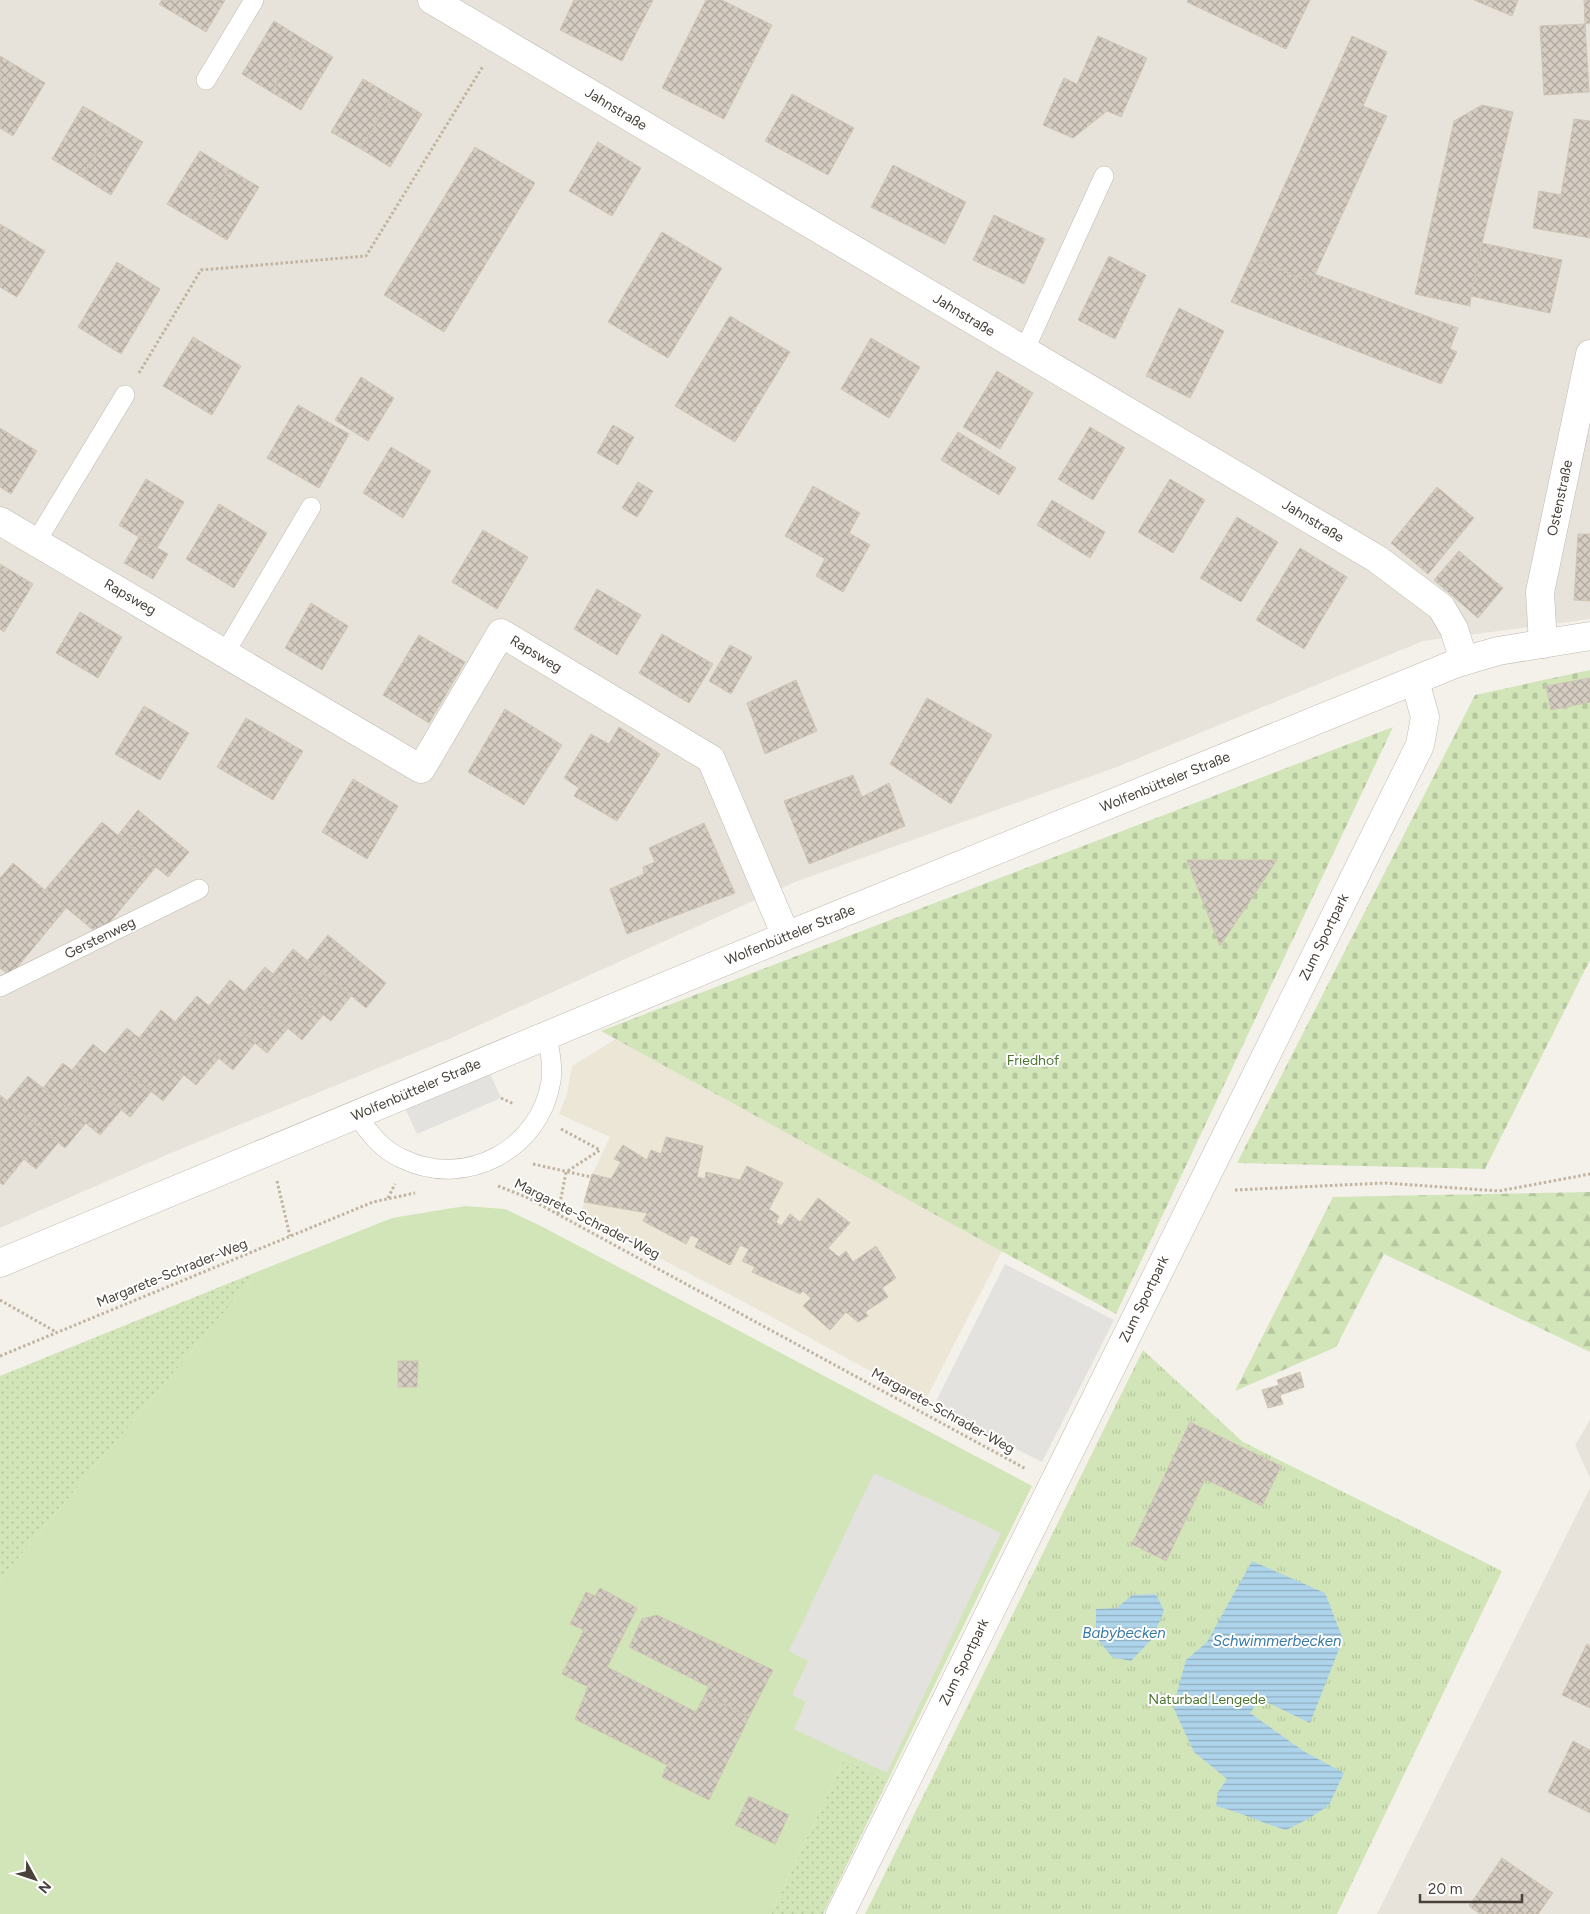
<svg xmlns="http://www.w3.org/2000/svg" width="1590" height="1914" viewBox="0 0 1590 1914" font-family="Figtree,sans-serif">
	<defs>
		<pattern id="grass-dots" width="8" height="8" patternUnits="userSpaceOnUse" patternTransform="scale(1.25)"><rect width="8" height="8" fill="#d2e5b8"/><path d="M2 2h.1M6 6h.1" fill="none" stroke="#b6c69f" stroke-width="1.8" stroke-linecap="round"/></pattern>
		<pattern id="forest-firs" width="22" height="20" patternUnits="userSpaceOnUse" patternTransform="scale(1.25)"><rect width="22" height="20" fill="#d2e5b8"/><path d="M5 1l3.5 6h-7zM16 11l3.5 6h-7z" fill="#b6c69f"/></pattern>
		<pattern id="cemetery-stones" width="16" height="16" patternUnits="userSpaceOnUse" patternTransform="scale(1.25)"><rect width="16" height="16" fill="#d2e5b8"/><path d="M2 7V4a2 2 0 0 1 4 0v3zM10 15v-3a2 2 0 0 1 4 0v3z" fill="#b6c69f"/></pattern>
		<pattern id="park-tufts" width="24" height="20" patternUnits="userSpaceOnUse" patternTransform="scale(1.25)"><rect width="24" height="20" fill="#d2e5b8"/><path d="M3 7l-1-3M5 7V3M7 7l1-3M15 17l-1-3M17 17v-4M19 17l1-3" fill="none" stroke="#b6c69f"/></pattern>
		<pattern id="water-rules" width="6" height="5" patternUnits="userSpaceOnUse" patternTransform="scale(1.25)"><rect width="6" height="5" fill="#aed4eb"/><path d="M0 2.5h6" fill="none" stroke="#90aebf"/></pattern>
		<pattern id="building-cross-hatch" width="8" height="8" patternUnits="userSpaceOnUse" patternTransform="scale(1.25)"><rect width="8" height="8" fill="#d5cdc2"/><path d="M0 0l8 8M0 8l8-8" fill="none" stroke="#afa89f"/></pattern>
	</defs>
	<rect width="100%" height="100%" fill="#f4f1eb"/>
	<!-- residential -->
	<g fill="#e8e3da">
		<path d="M0 0H1590V619L1423 641 1117 767 795 882 451 1038 171 1153 0 1228Z"/>
		<path d="M1590 1420V1478L1575 1445Z"/>
		<path d="M1590 1488V1914H1377Z"/>
	</g>
	<!-- education -->
	<path fill="#ece6d7" d="M616 1039 1002 1251 925 1401 744 1302 580 1217 591 1177 610 1137 559 1114 567 1094 572 1066Z"/>
	<!-- grass -->
	<g fill="url(#grass-dots)">
		<path d="M259 1271 0 1580V1376Z"/>
		<path d="M844 1759 888 1780 823 1914H771Z"/>
	</g>
	<!-- forest -->
	<path fill="url(#forest-firs)" d="M1590 1192V1352L1384 1254 1336 1347 1235 1391 1333 1197Z"/>
	<!-- cemetery -->
	<g fill="url(#cemetery-stones)">
		<path d="M1590 670V960L1485 1169 1237 1163 1475 695Z"/>
		<path d="M1393 727 1116 1314 601 1031Z"/>
	</g>
	<!-- park -->
	<path fill="url(#park-tufts)" d="M1143 1350 1243 1442 1502 1571 1337 1914H865Z"/>
	<!-- pitch -->
	<path fill="#d2e5b8" d="M465 1206 505 1209 541 1226 1032 1486 888 1780 844 1759 771 1914H0V1580L259 1271 392 1218Z"/>
	<!-- parking -->
	<g fill="#e4e2df">
		<path d="M488 1069 501 1098 417 1134 404 1106Z"/>
		<path d="M1005 1264 1114 1320 1042 1462 933 1407Z"/>
		<path d="M874 1473 1001 1533 887 1773 794 1729 806 1702 792 1695 808 1661 789 1651Z"/>
	</g>
	<!-- water -->
	<g fill="url(#water-rules)">
		<path d="M1252 1561 1325 1593 1343 1639 1310 1723 1260 1699 1250 1713 1305 1752 1344 1773 1329 1805 1308 1819 1286 1830C1262 1823 1240 1812 1216 1806L1218 1792 1227 1779 1194 1752 1173 1707 1186 1660 1207 1642Z"/>
		<path d="M1156 1594 1164 1611 1152 1639 1131 1661 1112 1657 1096 1637V1609L1117 1608 1132 1595Z"/>
	</g>
	<!-- building -->
	<g fill="url(#building-cross-hatch)" stroke="#cfc5b5">
		<path d="M162 0H225L206 32 159 4Z"/>
		<path d="M574 0H653L622 61 560 30Z"/>
		<path d="M706 0H722L772 25 724 119 662 88Z"/>
		<path d="M1188 0H1310L1286 49 1187 2Z"/>
		<path d="M1474 0H1518L1512 16Z"/>
		<path d="M1584 0H1590V23L1585 24Z"/>
		<path d="M274 21 303 39 271 92 242 74Z"/>
		<path d="M1585 24 1589 92 1544 95 1540 26Z"/>
		<path d="M1098 36 1147 58 1121 117 1107 111 1073 138 1043 125 1064 78 1077 84Z"/>
		<path d="M1352 36 1387 52 1363 106 1387 116 1311 283 1252 257Z"/>
		<path d="M303 39 333 57 301 110 271 92Z"/>
		<path d="M0 56 15 65 0 90Z"/>
		<path d="M15 65 45 83 13 136 0 128V90Z"/>
		<path d="M363 79 392 96 361 149 331 132Z"/>
		<path d="M792 94 854 128 828 175 765 141Z"/>
		<path d="M392 96 422 114 390 167 361 149Z"/>
		<path d="M1482 105 1513 112 1482 243 1471 296 1470 306 1415 294 1454 121Z"/>
		<path d="M83 106 113 124 82 177 52 159Z"/>
		<path d="M1574 119 1590 121V238L1533 228 1539 191 1561 195Z"/>
		<path d="M113 124 143 142 111 195 82 177Z"/>
		<path d="M598 142 641 168 612 216 569 191Z"/>
		<path d="M475 147 535 183 444 332 384 295Z"/>
		<path d="M200 151 229 169 197 222 167 204Z"/>
		<path d="M893 165 966 202 945 244 871 207Z"/>
		<path d="M229 169 259 187 227 240 197 222Z"/>
		<path d="M994 215 1045 239 1024 284 973 260Z"/>
		<path d="M0 224 45 251 17 297 0 287Z"/>
		<path d="M662 232 722 268 668 358 608 322Z"/>
		<path d="M1482 243 1562 260 1550 313 1471 296Z"/>
		<path d="M1109 256 1146 275 1115 339 1078 320Z"/>
		<path d="M1252 257 1311 283 1315 274 1458 328 1450 349 1457 352 1441 384 1231 302Z"/>
		<path d="M117 262 160 289 121 354 78 327Z"/>
		<path d="M1179 308 1224 331 1190 398 1146 376Z"/>
		<path d="M730 316 790 352 735 442 675 406Z"/>
		<path d="M193 337 241 366 212 415 163 386Z"/>
		<path d="M871 338 920 367 889 418 841 389Z"/>
		<path d="M997 371 1033 393 1000 449 963 427Z"/>
		<path d="M361 377 394 398 368 441 335 420Z"/>
		<path d="M298 405 349 434 319 488 267 458Z"/>
		<path d="M613 425 634 437 618 465 597 453Z"/>
		<path d="M1090 427 1125 448 1093 500 1058 479Z"/>
		<path d="M0 428 37 451 11 494 0 487Z"/>
		<path d="M958 432 1016 468 999 495 941 460Z"/>
		<path d="M391 447 431 471 403 518 363 493Z"/>
		<path d="M146 479 184 502 157 548 119 525Z"/>
		<path d="M1170 479 1205 500 1173 553 1138 532Z"/>
		<path d="M638 482 653 491 637 517 622 508Z"/>
		<path d="M813 486 860 513 849 533 870 545 843 592 816 576 825 559 785 536Z"/>
		<path d="M1437 487 1474 518 1428 574 1391 543Z"/>
		<path d="M1052 500 1105 532 1090 558 1037 525Z"/>
		<path d="M219 504 267 533 234 588 186 559Z"/>
		<path d="M1237 517 1278 542 1241 602 1200 578Z"/>
		<path d="M483 530 528 557 497 609 452 582Z"/>
		<path d="M1578 534H1590V601L1574 600Z"/>
		<path d="M139 537 168 554 153 579 124 563Z"/>
		<path d="M1300 548 1347 577 1304 649 1256 620Z"/>
		<path d="M1459 551 1503 588 1478 618 1434 580Z"/>
		<path d="M0 564 33 584 4 632 0 629Z"/>
		<path d="M597 589 641 615 617 655 574 629Z"/>
		<path d="M311 603 348 626 322 670 285 648Z"/>
		<path d="M80 612 122 637 98 678 56 653Z"/>
		<path d="M662 634 713 664 689 703 639 673Z"/>
		<path d="M419 635 465 662 429 723 383 695Z"/>
		<path d="M730 645 752 657 731 694 709 681Z"/>
		<path d="M1590 678V702L1551 710 1546 686Z"/>
		<path d="M796 680 817 731 765 754 747 703Z"/>
		<path d="M927 698 992 735 951 804 890 764Z"/>
		<path d="M144 706 189 733 160 780 115 754Z"/>
		<path d="M505 709 562 745 524 805 468 772Z"/>
		<path d="M246 718 303 751 273 800 217 767Z"/>
		<path d="M619 727 660 754 617 821 574 796 579 788 564 778 591 734 609 744Z"/>
		<path d="M853 775 862 797 889 783 905 826 809 864 784 801Z"/>
		<path d="M353 779 398 806 367 859 322 832Z"/>
		<path d="M138 810 189 852 168 877 118 835Z"/>
		<path d="M102 822 156 867 99 935 45 890Z"/>
		<path d="M704 823 735 893 627 934 610 889 644 874 643 867 655 862 649 848Z"/>
		<path d="M1187 860H1277L1220 946Z"/>
		<path d="M13 863 66 908 10 976 0 968V878Z"/>
		<path d="M328 935 386 983 366 1008 308 960Z"/>
		<path d="M293 949 351 996 331 1021 273 974Z"/>
		<path d="M265 967 323 1015 302 1040 244 992Z"/>
		<path d="M230 980 288 1028 267 1053 209 1006Z"/>
		<path d="M197 996 255 1043 233 1070 175 1022Z"/>
		<path d="M161 1010 219 1058 196 1085 139 1038Z"/>
		<path d="M127 1028 184 1075 163 1101 105 1054Z"/>
		<path d="M93 1044 151 1092 130 1117 72 1070Z"/>
		<path d="M63 1063 121 1110 100 1135 43 1088Z"/>
		<path d="M28 1076 86 1123 65 1148 7 1101Z"/>
		<path d="M0 1095 58 1143 36 1169 0 1139Z"/>
		<path d="M666 1137 703 1146 697 1177 705 1179 706 1172 740 1180 747 1166 783 1183 769 1209 779 1216 776 1222 781 1226 790 1214 800 1222 818 1198 850 1223 828 1248 839 1257 846 1251 853 1262 876 1246 896 1278 882 1288 888 1297 865 1312 868 1316 858 1322 846 1312 830 1330 803 1306 811 1298 803 1291 800 1294 752 1272 755 1267 742 1261 749 1249 740 1245 730 1265 695 1247 699 1239 691 1235 686 1244 643 1221 647 1213 584 1202 592 1174 611 1179 621 1162 614 1159 623 1145 647 1160 651 1150 661 1154Z"/>
		<path d="M0 1139 24 1159 3 1185 0 1183Z"/>
		<path d="M398 1361H418L417 1387H398Z"/>
		<path d="M1300 1372 1304 1387 1280 1395 1283 1404 1268 1408 1262 1390 1279 1385 1277 1380Z"/>
		<path d="M1190 1422 1281 1466 1262 1506 1205 1479 1166 1561 1132 1544Z"/>
		<path d="M600 1588 637 1608 607 1667 696 1712 705 1695 749 1717 709 1800 662 1777 667 1765 575 1719 588 1687 562 1674 584 1630 570 1624 586 1592 595 1596Z"/>
		<path d="M657 1615 773 1670 749 1717 705 1695 709 1687 629 1647 642 1619Z"/>
		<path d="M1587 1644 1590 1646V1708L1562 1695Z"/>
		<path d="M1573 1741 1590 1750V1813L1548 1792Z"/>
		<path d="M749 1796 789 1815 775 1844 735 1825Z"/>
		<path d="M1502 1858 1553 1893 1538 1914H1480L1469 1906Z"/>
	</g>
	<g fill="none" stroke-linecap="round" stroke-linejoin="round">
		<defs>
			<g id="lane">
				<path d="M206 80 254 0"/>
				<path d="M1024 351 1104 176"/>
				<path d="M36 542 125 395"/>
				<path d="M225 653 311 507"/>
				<path d="M0 987 199 889"/>
				<path d="M357 1115C369 1133 382 1150 403 1159 465 1189 540 1150 551 1081 553 1066 550 1051 547 1036"/>
			</g>
			<g id="street">
				<path d="M432 0 1377 559 1441 607 1454 629 1464 661"/>
				<path d="M0 521 421 769 501 633 711 759 786 936"/>
				<path d="M1543 644 1540 592 1590 354"/>
				<path d="M0 1263 786 936 1457 663 1498 651 1590 636"/>
				<path d="M840 1914 1420 745 1425 717 1415 681"/>
			</g>
		</defs>
		<!-- lane casing -->
		<use href="#lane" stroke="#bfb9af" stroke-width="20"/>
		<!-- street casing -->
		<use href="#street" stroke="#bfb9af" stroke-width="29"/>
		<!-- path -->
		<g stroke="#c0b4a1" stroke-width="3" stroke-dasharray="2.5 2.5" stroke-linecap="butt">
			<path d="M139 373 201 270 366 256 483 66"/>
			<path d="M501 1098 514 1104"/>
			<path d="M561 1129 600 1150"/>
			<path d="M533 1164 591 1177"/>
			<path d="M277 1181 290 1236"/>
			<path d="M498 1186 526 1197 1026 1469"/>
			<path d="M1235 1190 1385 1183 1499 1191 1590 1174"/>
			<path d="M388 1198 395 1184"/>
			<path d="M558 1214 566 1172 600 1150"/>
			<path d="M0 1300 56 1332"/>
			<path d="M0 1356 373 1202 415 1193"/>
		</g>
		<!-- lane -->
		<use href="#lane" stroke="#fff" stroke-width="19"/>
		<!-- street -->
		<use href="#street" stroke="#fff" stroke-width="28"/>
	</g>
	<g text-anchor="middle" dominant-baseline="central" stroke-width="4" stroke-linejoin="round" paint-order="stroke">
		<!-- street labels -->
		<g font-size="14" fill="#48423a" stroke="#fff">
			<text transform="translate(616 109) rotate(31)">Jahnstraße</text>
			<text transform="translate(964 315) rotate(31)">Jahnstraße</text>
			<text transform="translate(1560 498) rotate(-78)">Ostenstraße</text>
			<text transform="translate(1313 521) rotate(31)">Jahnstraße</text>
			<text transform="translate(130 597) rotate(30)">Rapsweg</text>
			<text transform="translate(536 654) rotate(31)">Rapsweg</text>
			<text transform="translate(1165 782) rotate(-22)">Wolfenbütteler Straße</text>
			<text transform="translate(790 935) rotate(-22)">Wolfenbütteler Straße</text>
			<text transform="translate(1324 937) rotate(-64)">Zum Sportpark</text>
			<text transform="translate(100 938) rotate(-26)">Gerstenweg</text>
			<text transform="translate(416 1090) rotate(-23)">Wolfenbütteler Straße</text>
			<text transform="translate(587 1219) rotate(27)">Margarete-Schrader-Weg</text>
			<text transform="translate(172 1273) rotate(-22)">Margarete-Schrader-Weg</text>
			<text transform="translate(1144 1299) rotate(-64)">Zum Sportpark</text>
			<text transform="translate(943 1411) rotate(29)">Margarete-Schrader-Weg</text>
			<text transform="translate(964 1662) rotate(-64)">Zum Sportpark</text>
		</g>
		<!-- park labels -->
		<g font-size="14" fill="#4d7631" stroke="#fff">
			<text x="1033" y="1060">Friedhof</text>
			<text x="1207" y="1699">Naturbad Lengede</text>
		</g>
		<!-- water labels -->
		<g font-size="15" font-style="italic" fill="#397aa4" stroke="#fff">
			<text x="1124" y="1633">Babybecken</text>
			<text x="1277" y="1641">Schwimmerbecken</text>
		</g>
	</g>
	<!-- north arrow -->
	<g transform="translate(35 1879) rotate(130)" stroke="#ffffff" stroke-width="4" paint-order="stroke">
	<path d="M0-4L9 19L0 12L-9 19Z" fill="#48423a"/>
	<text y="-8" font-size="14" font-weight="bold" text-anchor="middle" fill="#48423a">N</text>
	</g>
	<!-- scale -->
	<path d="M1420 1894v8h102v-8" fill="none" stroke="#48423a" stroke-width="2.5"/>
	<text x="1428" y="1894" font-size="15" fill="#48423a" stroke="#ffffff" stroke-width="4" paint-order="stroke">20 m</text>
</svg>
